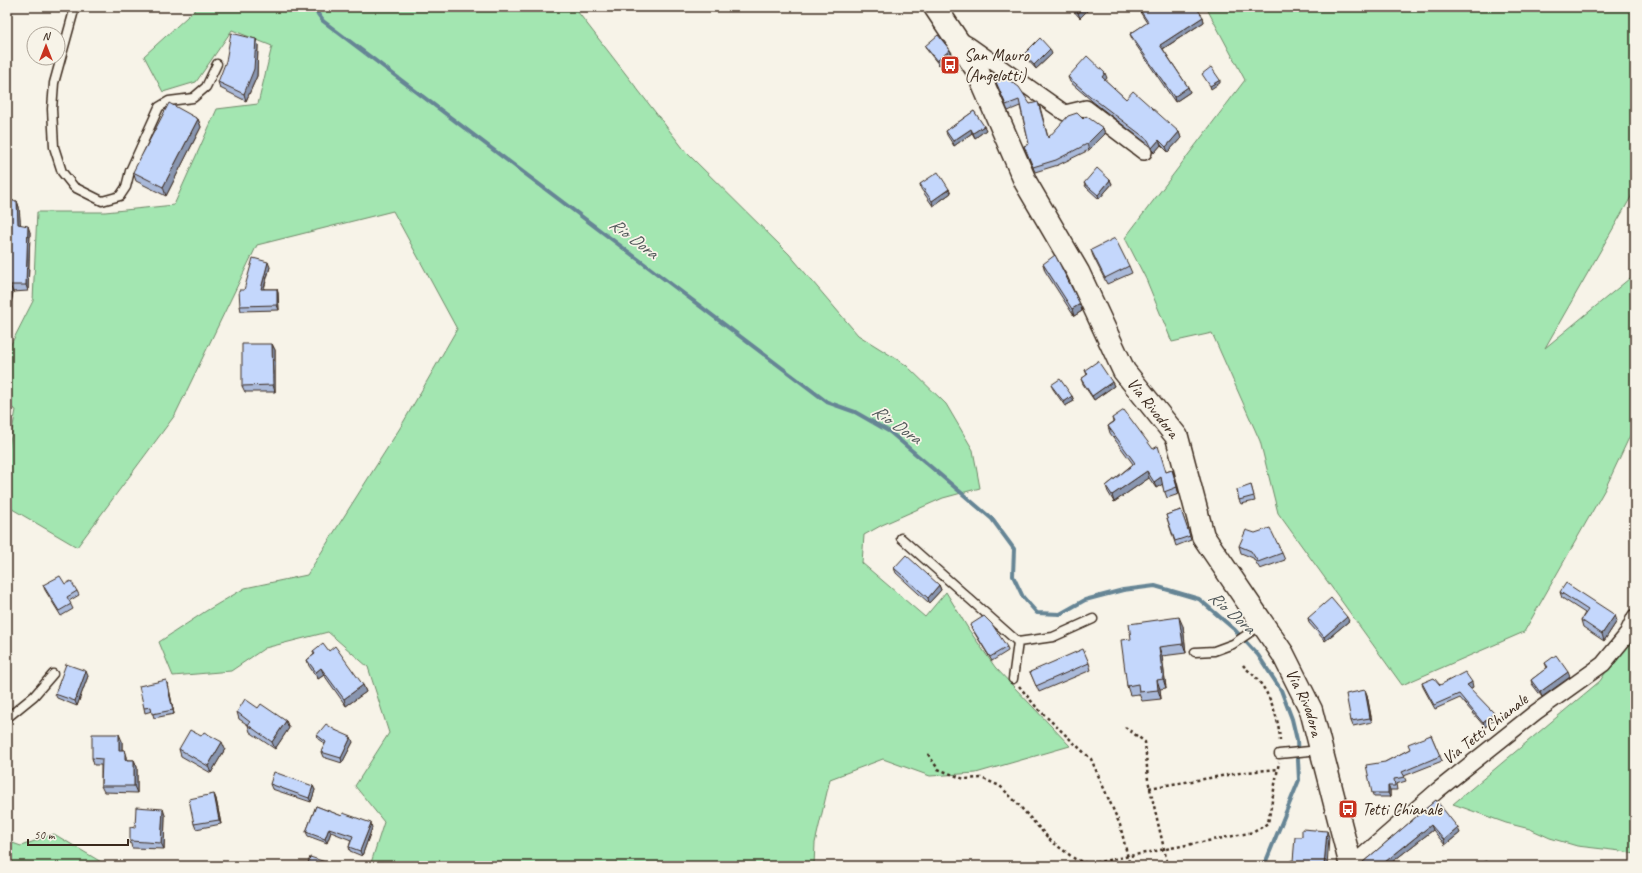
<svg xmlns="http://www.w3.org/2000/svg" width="1642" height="873" viewBox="0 0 1642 873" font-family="Caveat,sans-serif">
	<rect width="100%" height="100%" fill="#f7f3e8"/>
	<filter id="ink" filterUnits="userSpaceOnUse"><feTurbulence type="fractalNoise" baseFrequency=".025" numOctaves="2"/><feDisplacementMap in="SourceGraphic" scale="8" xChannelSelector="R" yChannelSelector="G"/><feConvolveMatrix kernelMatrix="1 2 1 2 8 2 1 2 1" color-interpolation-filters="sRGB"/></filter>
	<g filter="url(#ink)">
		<!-- green -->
		<g fill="#a3e6b1" stroke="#6f8868">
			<path d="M198 7H574L686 152 789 254 858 335 906 365 946 404 973 450 980 488 943 498 882 525 864 535 862 563 925 617 946 592 969 630 995 667 1070 746 976 773 930 776 883 759 830 779 815 843 814 866H370L384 822 355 786 389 733 368 667 328 632 265 648 231 671 173 676 159 642 206 611 245 588 307 575 400 428 457 329 393 211 257 245 175 415 77 547 7 506V457L16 410 7 405V352L33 301 37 212H105L174 205 217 109 258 104 272 46 232 30 196 82 163 92 144 56Z"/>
			<path d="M1206 7H1635V190L1545 348 1635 274V425L1605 489 1524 632 1402 685 1278 513 1260 441 1212 333 1172 342 1146 279 1125 238 1245 80Z"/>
			<path d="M1635 627V854L1621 851 1577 846 1550 838 1530 829 1506 823 1453 804 1600 681Z"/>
			<path d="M54 834 108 866H7V841L21 846Z"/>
		</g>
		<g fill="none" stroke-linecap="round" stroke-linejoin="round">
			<!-- stream -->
			<path stroke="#668595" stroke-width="4" d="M313 7 323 21 827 402 855 412 890 432 992 519 1014 549 1013 576 1023 597 1037 613 1060 614 1085 600 1123 590 1155 586 1199 599 1235 630 1258 655 1281 690 1292 719 1297 740 1299 780 1264 866"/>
			<defs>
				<g id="lane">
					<path d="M75 7 54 83 52 109 54 147 62 172 74 187 102 201 120 196 126 187 130 171 159 107 169 101 193 98 206 87 217 64"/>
					<path d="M901 538 1018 642"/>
					<path d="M1195 652 1214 651 1233 644 1261 625"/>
					<path d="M1013 679 1018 642 1053 637 1093 619"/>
					<path d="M7 718 34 696 53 674"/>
					<path d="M1279 754 1320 750"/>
				</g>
				<g id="street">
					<path d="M960 40 969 45 1065 113 1086 108 1144 152"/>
					<path d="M1351 866 1438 790 1536 712 1603 664 1626 636 1635 617"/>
				</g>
				<g id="secondary">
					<path id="s1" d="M935 7 977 70 1026 183 1078 272 1124 371 1177 437 1203 536 1283 654 1311 710 1351 866"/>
				</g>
			</defs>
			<!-- lane casing -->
			<use href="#lane" stroke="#3b2a1e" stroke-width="11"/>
			<!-- street casing -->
			<use href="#street" stroke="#3b2a1e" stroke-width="18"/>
			<!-- secondary casing -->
			<use href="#secondary" stroke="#3b2a1e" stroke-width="25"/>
			<!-- path -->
			<g stroke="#3b2a1e" stroke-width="2.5" stroke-dasharray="3 3" stroke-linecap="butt">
				<path d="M1243 665C1247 670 1253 674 1257 679 1271 695 1280 722 1280 743"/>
				<path d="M1019 686 1037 708 1091 759 1120 825 1130 866"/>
				<path d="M1125 727 1145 742 1148 780 1168 866"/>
				<path d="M928 754 938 769 964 779 981 778 1000 786 1015 801 1051 841 1075 859 1088 864 1254 832 1268 823 1279 762"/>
				<path d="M1149 788 1246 772 1279 769"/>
			</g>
			<!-- lane -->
			<use href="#lane" stroke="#f7f3e8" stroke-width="8"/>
			<!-- street -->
			<use href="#street" stroke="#f7f3e8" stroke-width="15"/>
			<!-- secondary -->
			<use href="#secondary" stroke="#f7f3e8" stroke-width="22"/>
		</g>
		<!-- wall -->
		<g fill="#a9b9d9" stroke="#3b2a1e">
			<path d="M116 7H144V10Z"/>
			<path d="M1070 7H1089L1090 8 1080 18Z"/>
			<path d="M1137 7H1185L1187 10 1203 17 1204 22 1163 49 1188 87 1190 92 1175 102 1132 39 1130 34 1147 23Z"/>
			<path d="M256 39 258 45 257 76 246 101 220 88 218 82Z"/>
			<path d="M925 46 950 50 952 55 939 65 927 50Z"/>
			<path d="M1024 54H1052L1036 69 1026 58Z"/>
			<path d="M1068 77 1107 78 1105 80 1126 99 1179 132 1181 138 1168 152 1161 145 1154 153 1149 145 1092 101 1070 82Z"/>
			<path d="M996 82 1030 104 1040 107 1048 137 1083 119 1103 128 1105 134 1089 150 1058 165 1035 172 1024 146 1029 144 1020 106 1008 111Z"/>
			<path d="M974 111 986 130 975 138 972 133 954 146 947 135 946 131Z"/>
			<path d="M198 119 201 127 166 196 136 181 133 172Z"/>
			<path d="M1110 180 1112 184 1099 199 1086 187 1084 183Z"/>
			<path d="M920 184 949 189 951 193 933 206 921 189Z"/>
			<path d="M7 201H17L19 207 20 224 30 232 28 291 13 292 11 303 7 302V276L9 237H7Z"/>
			<path d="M1091 250 1129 266 1132 273 1107 284 1093 256Z"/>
			<path d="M1043 264 1080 304 1082 311 1074 316 1045 271Z"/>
			<path d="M270 267 264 289H277L278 293 279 310 241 311 240 306 244 290Z"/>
			<path d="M272 344 275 350V392H245L242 386Z"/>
			<path d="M1085 370 1112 382 1114 386 1094 400 1083 384 1081 379 1087 375Z"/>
			<path d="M1051 385 1072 396 1074 401 1065 406 1053 389Z"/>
			<path d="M1112 418 1166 472 1172 470 1179 494 1167 498 1162 484 1156 488 1149 478 1114 502 1108 492 1106 486 1133 464 1110 433 1108 426 1113 422Z"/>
			<path d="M1251 485 1255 501 1241 504 1239 500Z"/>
			<path d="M1181 510 1191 540 1176 546 1166 515Z"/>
			<path d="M1239 546 1282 553 1285 560 1260 569 1253 558 1241 553Z"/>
			<path d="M894 568 939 585 941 590 929 603 896 573Z"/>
			<path d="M65 584 77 591 79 595 69 601 73 609 61 616 45 590 43 585Z"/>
			<path d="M1560 592 1617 621 1604 641 1583 627 1581 620 1585 613 1562 598Z"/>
			<path d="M1308 618 1349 621 1325 641 1309 623Z"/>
			<path d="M970 625 1007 647 1008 651 992 661 972 629Z"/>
			<path d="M1183 626 1186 653 1162 656 1166 688 1160 689 1161 699 1142 701 1139 694 1130 695 1127 686 1131 639Z"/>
			<path d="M313 651H329L363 685 366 692 346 706 324 675 318 679 309 666 307 660 314 654Z"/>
			<path d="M1089 663 1091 670 1039 692 1030 672Z"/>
			<path d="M1545 663 1570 677 1542 697 1532 684 1531 680 1547 668Z"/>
			<path d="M88 676 77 706 57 698 55 694Z"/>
			<path d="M1422 683 1440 685 1473 687 1470 689 1494 713 1496 718 1485 727 1460 698 1435 709 1423 687Z"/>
			<path d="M168 684 174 714 154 718 152 711 145 713 144 708Z"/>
			<path d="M1365 690 1367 695 1372 722 1353 726 1351 721Z"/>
			<path d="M258 708 286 721 289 728 275 749 250 732 248 725 239 719 237 712Z"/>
			<path d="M335 730 353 742 342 763 323 757 321 752 325 744 318 739 317 735Z"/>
			<path d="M1431 735 1442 761 1404 776 1406 781 1396 784 1397 790H1390V797H1374L1372 793 1385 762 1410 749Z"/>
			<path d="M122 741V750H125L127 757V760H134L137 767V793L104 792 101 786V765H94L92 758Z"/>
			<path d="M179 749H225L211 773 181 756Z"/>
			<path d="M270 784 313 786 315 790 311 802 272 789Z"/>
			<path d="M214 794 216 799 221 824 196 829 194 824Z"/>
			<path d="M1436 800 1460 833 1445 845 1433 830 1387 866H1363L1362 863Z"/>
			<path d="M316 806 372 828 362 856 350 851 349 847 351 840 331 832 327 843 308 836 306 832Z"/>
			<path d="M165 815 164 849 132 848 130 841 135 828Z"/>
		</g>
		<!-- shaded-wall -->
		<g fill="#8996b0" stroke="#3b2a1e">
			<path d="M1085 7H1089L1090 8 1080 18 1078 13Z"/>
			<path d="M1203 17 1204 22 1161 50 1160 45Z"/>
			<path d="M256 39 258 45 257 76 246 101 244 94Z"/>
			<path d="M1050 49 1052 54 1036 69 1034 65Z"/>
			<path d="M950 50 952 55 939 65 937 61Z"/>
			<path d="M1105 73 1107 78 1104 82 1102 77Z"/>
			<path d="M1220 80V83L1211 89 1210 86Z"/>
			<path d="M1188 87 1190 92 1175 102 1174 97Z"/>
			<path d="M198 119 201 127 166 196 163 187Z"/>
			<path d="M984 126 986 130 975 138 973 133Z"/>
			<path d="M1103 128 1105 134 1089 150 1087 144Z"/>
			<path d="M971 129 972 133 954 146 953 141Z"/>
			<path d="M1179 132 1181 138 1168 152 1166 147Z"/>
			<path d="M1159 140 1161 145 1154 153 1152 148Z"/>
			<path d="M1110 180 1112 184 1099 199 1098 195Z"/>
			<path d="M949 189 951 193 933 206 932 201Z"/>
			<path d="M17 201 19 207 21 230 18 224Z"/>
			<path d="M28 226 30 232 28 291 26 285Z"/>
			<path d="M268 262 270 267 262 294 261 289Z"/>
			<path d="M10 285 13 292 11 303 9 296Z"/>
			<path d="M277 289 278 293 279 310 277 305Z"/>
			<path d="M1080 304 1082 311 1074 316 1072 309Z"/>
			<path d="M272 344 275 350V392L273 385Z"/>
			<path d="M1112 382 1114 386 1094 400 1092 396Z"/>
			<path d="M1072 396 1074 401 1065 406 1064 402Z"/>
			<path d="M1172 470 1175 477 1179 494 1177 487Z"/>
			<path d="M1147 471 1149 478 1114 502 1112 495Z"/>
			<path d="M1161 477 1163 484 1156 488 1154 482Z"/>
			<path d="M939 585 941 590 929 603 928 598Z"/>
			<path d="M1615 615 1617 621 1604 641 1602 634Z"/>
			<path d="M1179 617 1183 626 1186 653 1183 644Z"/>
			<path d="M1347 617 1349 621 1325 641 1324 637Z"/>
			<path d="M1159 647 1162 656 1166 688 1163 679Z"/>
			<path d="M321 668 324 675 318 679 316 672Z"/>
			<path d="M86 671 88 676 77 706 75 701Z"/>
			<path d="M1568 672 1570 677 1542 697 1540 692Z"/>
			<path d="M166 680 168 684 174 714 173 710Z"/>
			<path d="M1157 680 1160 689 1161 699 1158 690Z"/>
			<path d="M1472 682 1473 687 1468 690 1467 685Z"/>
			<path d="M363 685 366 692 346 706 344 699Z"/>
			<path d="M1365 690 1367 695 1372 722 1370 718Z"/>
			<path d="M1494 713 1496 718 1485 727 1483 723Z"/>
			<path d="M286 721 289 728 275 749 272 742Z"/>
			<path d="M119 734 122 741V757L119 750Z"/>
			<path d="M351 737 353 742 342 763 341 758Z"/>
			<path d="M222 742 225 749 211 773 208 766Z"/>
			<path d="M125 750 127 757V767L125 760Z"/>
			<path d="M134 760 137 767V793L134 786Z"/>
			<path d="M313 786 315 790 311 802 309 798Z"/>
			<path d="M1388 786 1390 790V797L1388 793Z"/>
			<path d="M214 794 216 799 221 824 219 820Z"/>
			<path d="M163 809 165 815 164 849 161 843Z"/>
			<path d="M371 823 372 828 362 856 360 851Z"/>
			<path d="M1431 825 1433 830 1387 866H1380Z"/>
			<path d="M329 828 331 832 327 843 325 839Z"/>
			<path d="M1458 828 1460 833 1445 845 1444 840Z"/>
			<path d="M1327 831 1329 837 1327 866H1324Z"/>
		</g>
		<!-- building -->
		<g fill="#c4d7fc" stroke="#3b2a1e">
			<path d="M1072 7H1085L1078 13Z"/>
			<path d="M1138 7H1185L1187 10 1192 7H1196L1203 17 1160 45 1188 87 1174 97 1130 34 1148 22Z"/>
			<path d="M231 33 256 39 254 69 244 94 218 82 226 61Z"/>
			<path d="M938 35 950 50 937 61 925 46Z"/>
			<path d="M1040 38 1050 49 1034 65 1024 54Z"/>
			<path d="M1087 56 1105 73 1102 77 1126 99 1133 91 1179 132 1166 147 1159 140 1152 148 1148 140 1090 96 1068 77Z"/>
			<path d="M1211 67 1220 80 1210 86 1202 74Z"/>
			<path d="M1006 78 1019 87 1030 104 1038 102 1048 138 1068 116 1077 113 1083 119 1086 116 1103 128 1087 144 1056 160 1033 167 1024 146 1029 144 1019 100 1006 105 996 82Z"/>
			<path d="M169 103 198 119 163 187 133 172Z"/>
			<path d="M974 111 984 126 973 133 971 129 953 141 946 131Z"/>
			<path d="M1097 168 1110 180 1098 195 1084 183Z"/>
			<path d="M938 172 949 189 932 201 920 184Z"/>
			<path d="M7 201H17L18 224 28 226 26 285H10L9 296H7V276L10 231H7Z"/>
			<path d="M1115 238 1129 266 1105 278 1091 250Z"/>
			<path d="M1055 255 1080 304 1072 309 1043 264Z"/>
			<path d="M253 258 268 262 261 289H277V305L240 306 239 290H244Z"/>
			<path d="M242 344H272L273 385 242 386Z"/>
			<path d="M1098 361 1112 382 1092 396 1081 379 1088 374 1085 370Z"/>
			<path d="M1060 379 1072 396 1064 402 1051 385Z"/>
			<path d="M1124 410 1153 449 1158 446 1166 472 1172 470 1177 487 1164 492 1161 477 1154 482 1147 471 1112 495 1106 486 1135 463 1108 426 1114 422 1112 418Z"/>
			<path d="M1251 485 1254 496 1239 500 1237 490Z"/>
			<path d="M1181 510 1190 536 1175 541 1166 515Z"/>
			<path d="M1270 528 1282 553 1258 562 1251 551 1239 546 1246 530 1255 533Z"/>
			<path d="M906 555 939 585 928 598 894 568Z"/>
			<path d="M60 576 65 584 71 581 77 591 67 597 71 604 59 611 43 585Z"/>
			<path d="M1566 583 1615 615 1602 634 1581 620 1588 610 1560 592Z"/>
			<path d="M1331 598 1347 617 1324 637 1308 618Z"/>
			<path d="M984 616 992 624 1007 647 990 657 970 625Z"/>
			<path d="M1179 617 1183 644 1159 647 1163 679 1157 680 1158 690 1139 692 1138 684 1127 686 1121 640 1131 639 1129 624Z"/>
			<path d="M323 643 329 651 335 646 363 685 344 699 321 668 316 672 307 660 315 654 313 651Z"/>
			<path d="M1083 649 1089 663 1036 686 1030 672Z"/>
			<path d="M1556 655 1568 672 1540 692 1531 680 1548 667 1545 663Z"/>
			<path d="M66 664 86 671 75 701 55 694Z"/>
			<path d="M1465 672 1472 682 1467 685 1494 713 1483 723 1459 694 1434 705 1422 683 1434 678 1440 685Z"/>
			<path d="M166 680 173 710 152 714 151 707 144 708 139 686Z"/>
			<path d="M1365 690 1370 718 1351 721 1346 694Z"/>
			<path d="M245 699 258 708 261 704 286 721 272 742 248 725 250 722 237 712Z"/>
			<path d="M326 724 335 730 351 737 341 758 321 752 326 742 317 735Z"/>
			<path d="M190 730 201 736 204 732 222 742 208 766 179 749Z"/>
			<path d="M92 734H119V750H125V760H134V786H101L102 759 92 758Z"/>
			<path d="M1431 735 1440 756 1402 772 1405 777 1394 779 1395 786H1388V793H1372L1366 765 1385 762 1410 749 1408 744Z"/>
			<path d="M274 772 313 786 309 798 270 784Z"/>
			<path d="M214 794 219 820 194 824 189 799Z"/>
			<path d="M1436 800 1458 828 1444 840 1431 825 1380 866H1365L1362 863Z"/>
			<path d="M316 806 342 816 343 813 371 823 360 851 349 847 353 836 329 828 325 839 306 832Z"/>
			<path d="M136 807 163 809 161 843 130 841V827L135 828Z"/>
			<path d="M1302 829 1327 831 1324 866H1289L1291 860 1293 861 1295 837H1302Z"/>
			<path d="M310 857 335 865V866H307Z"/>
			<path d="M1486 861 1490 866H1479Z"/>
		</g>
	</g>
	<!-- icons -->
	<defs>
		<symbol id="bus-square" viewBox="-11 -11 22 22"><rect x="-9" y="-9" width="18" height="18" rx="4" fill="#c8321e" stroke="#f7f3e8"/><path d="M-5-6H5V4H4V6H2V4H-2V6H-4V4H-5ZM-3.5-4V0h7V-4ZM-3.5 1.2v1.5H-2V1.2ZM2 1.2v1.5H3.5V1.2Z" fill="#fff"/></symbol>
	</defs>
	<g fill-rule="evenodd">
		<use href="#bus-square" x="939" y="54" width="22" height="22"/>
		<use href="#bus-square" x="1337" y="798" width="22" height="22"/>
	</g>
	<g text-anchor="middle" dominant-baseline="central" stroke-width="3.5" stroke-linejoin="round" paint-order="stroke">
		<!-- poi labels -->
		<g font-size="17" fill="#3b2a1e" stroke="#f7f3e8" text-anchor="start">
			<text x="964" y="55">San Mauro<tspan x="964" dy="20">(Angelotti)</tspan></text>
			<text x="1362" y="809">Tetti Chianale</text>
		</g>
		<!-- street labels -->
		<g font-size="17" fill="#3b2a1e" stroke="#f7f3e8">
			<text stroke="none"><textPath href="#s1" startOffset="458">Via Rivodora</textPath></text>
			<text stroke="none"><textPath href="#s1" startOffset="794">Via Rivodora</textPath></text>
			<text transform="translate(1485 729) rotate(-38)">Via Tetti Chianale</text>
		</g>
		<!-- water labels -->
		<g font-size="18" font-style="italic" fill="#515859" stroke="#f7f3e8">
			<text transform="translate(634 238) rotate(37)">Rio Dora</text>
			<text transform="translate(897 424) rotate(35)">Rio Dora</text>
			<text transform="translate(1232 612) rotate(41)">Rio Dora</text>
		</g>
	</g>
	<!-- margin -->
	<rect width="1642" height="873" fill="none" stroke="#f7f3e8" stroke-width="24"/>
	<rect x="12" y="12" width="1618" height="849" fill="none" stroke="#3b2a1e" stroke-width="1.5" filter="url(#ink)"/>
	<!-- north arrow -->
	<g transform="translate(46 46)"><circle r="19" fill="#f7f3e8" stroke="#aca397"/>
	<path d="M0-3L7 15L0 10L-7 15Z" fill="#c8321e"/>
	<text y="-6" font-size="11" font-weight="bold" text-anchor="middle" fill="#3b2a1e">N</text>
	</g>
	<!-- scale -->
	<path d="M28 839v6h100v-6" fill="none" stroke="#3b2a1e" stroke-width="2"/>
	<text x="34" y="839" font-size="12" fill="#3b2a1e" stroke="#f7f3e8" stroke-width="3" paint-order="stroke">50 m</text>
</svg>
